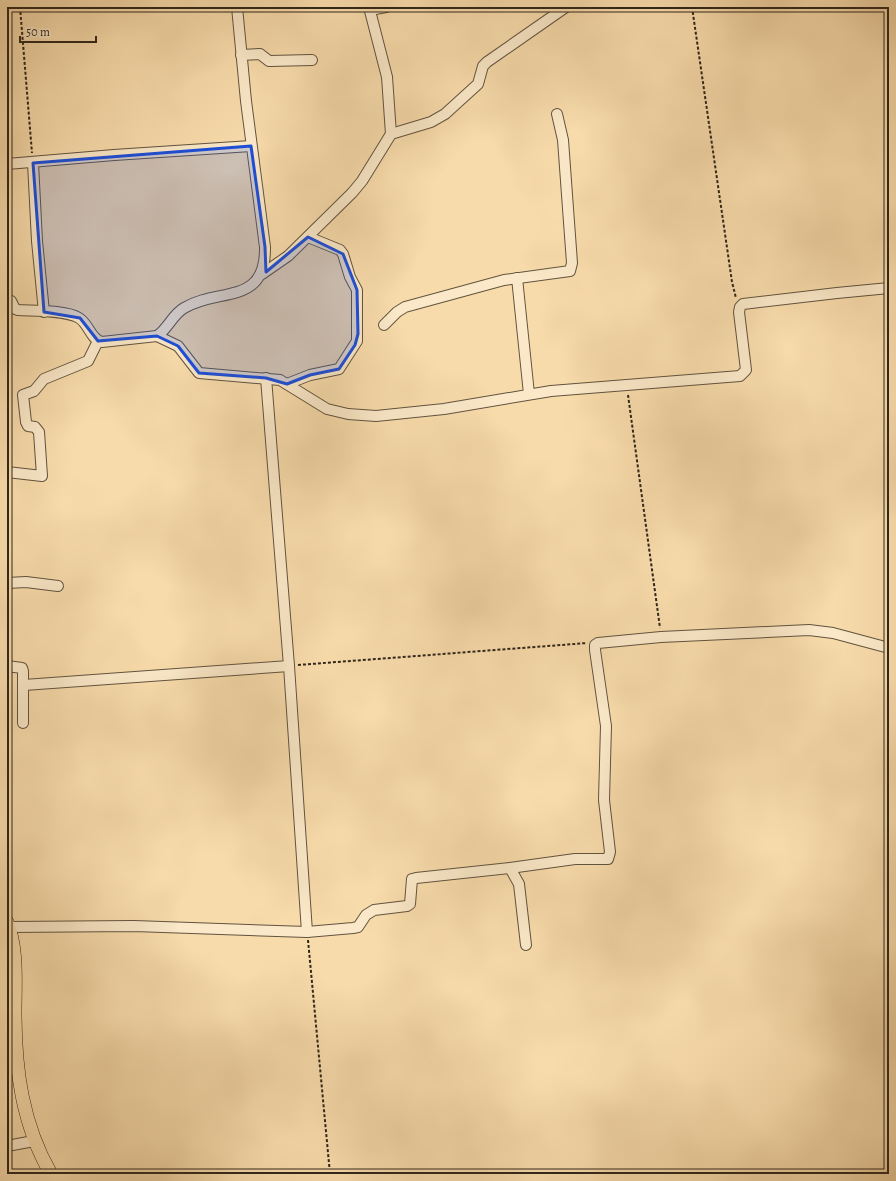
<svg xmlns="http://www.w3.org/2000/svg" width="896" height="1181" viewBox="0 0 896 1181" font-family="Alegreya,serif">
	<rect width="100%" height="100%" fill="#f8dbab"/>
	<filter id="stains"><feTurbulence type="fractalNoise" baseFrequency=".005" numOctaves="4"/><feColorMatrix values="0 0 0 0 .2 0 0 0 0 .09 0 0 0 0 .02 0 0 0 .5 -.17"/></filter>
	<radialGradient id="worn" r=".72"><stop offset=".6" stop-color="#630" stop-opacity="0"/><stop offset="1" stop-color="#630" stop-opacity=".3"/></radialGradient>
	<g fill="none" stroke-linecap="round" stroke-linejoin="round">
		<defs>
			<g id="minor">
				<path d="M369 7 387 77 391 134"/>
				<path d="M370 10 386 7"/>
				<path d="M241 55 260 54 269 61 312 60"/>
				<path d="M33 163 37 241 44 312"/>
				<path d="M7 164 114 155 251 146"/>
				<path d="M262 274 288 256 352 193 362 181 391 134 431 122 445 114 478 84 483 66 487 62 566 7"/>
				<path d="M517 278 529 394"/>
				<path d="M7 299 11 301 15 309 18 310C34 311 66 310 79 318 89 324 91 340 102 342L157 336C168 329 172 315 184 308 219 287 266 306 265 247L246 101 237 7"/>
				<path d="M384 325 397 312 405 307 504 280 570 271 572 263 563 140 557 114"/>
				<path d="M157 336 178 346 199 373 280 380 327 409 348 414 376 416 444 409 551 391 740 376 746 370 739 312 740 307 743 304 837 293 889 288"/>
				<path d="M266 378 289 666 307 932"/>
				<path d="M287 384 310 375 339 369 357 341V290L350 277 343 254 340 250 308 237"/>
				<path d="M7 472 42 476 39 432 35 427 28 426 26 422 23 395 34 391 44 379 88 361 98 341"/>
				<path d="M7 583 26 582 58 586"/>
				<path d="M7 666 22 668 23 671V723"/>
				<path d="M24 685 289 666"/>
				<path d="M510 868 519 884 526 945"/>
				<path d="M9 927 134 926 307 932 353 928 358 927 366 915 374 910 407 906 410 904 412 879 416 878 510 868 575 859H608L610 852 604 800 606 726 595 650V645L598 643 661 637 809 630 833 633 889 648"/>
				<path d="M7 1146 34 1141"/>
			</g>
			<path id="major" d="M7 922C18 949 15 984 15 1012 15 1069 22 1124 51 1174"/>
		</defs>
		<!-- minor casing -->
		<use href="#minor" stroke="#61533f" stroke-width="12"/>
		<!-- major casing -->
		<use href="#major" stroke="#2f261b" stroke-width="14"/>
		<!-- path -->
		<g stroke="#2f261b" stroke-width="2" stroke-dasharray="3 2" stroke-linecap="butt">
			<path d="M20 7 32 153"/>
			<path d="M692 7 732 282 736 298"/>
			<path d="M628 395 660 628"/>
			<path d="M298 665 587 643"/>
			<path d="M308 940 330 1174"/>
		</g>
		<!-- minor -->
		<use href="#minor" stroke="#fae8c8" stroke-width="10"/>
		<!-- major -->
		<use href="#major" stroke="#f8dbab" stroke-width="13"/>
	</g>
	<!-- marked area -->
	<path fill="#1d4ed8" fill-opacity="0.2" stroke="#1d4ed8" stroke-width="3" stroke-linejoin="round" d="M251 146 265 247 266 272 308 237 343 254 357 290 358 334 355 345 339 369 310 375 287 384 266 378 199 373 178 346 157 336 98 341 80 318 44 312 33 163Z"/>
	<!-- margin -->
	<rect width="896" height="1181" fill="none" stroke="#f8dbab" stroke-width="24"/>
	<rect x="8" y="8" width="880" height="1165" fill="none" stroke="#2f261b" stroke-width="2"/>
	<rect x="12" y="12" width="872" height="1157" fill="none" stroke="#2f261b"/>
	<!-- scale -->
	<path d="M20 36v6h76v-6" fill="none" stroke="#2f261b" stroke-width="2"/>
	<text x="26" y="36" font-size="12" fill="#2f261b" stroke="#fae8c8" stroke-width="3" paint-order="stroke">50 m</text>
	<rect width="100%" height="100%" filter="url(#stains)"/>
	<rect width="100%" height="100%" fill="url(#worn)"/>
</svg>
